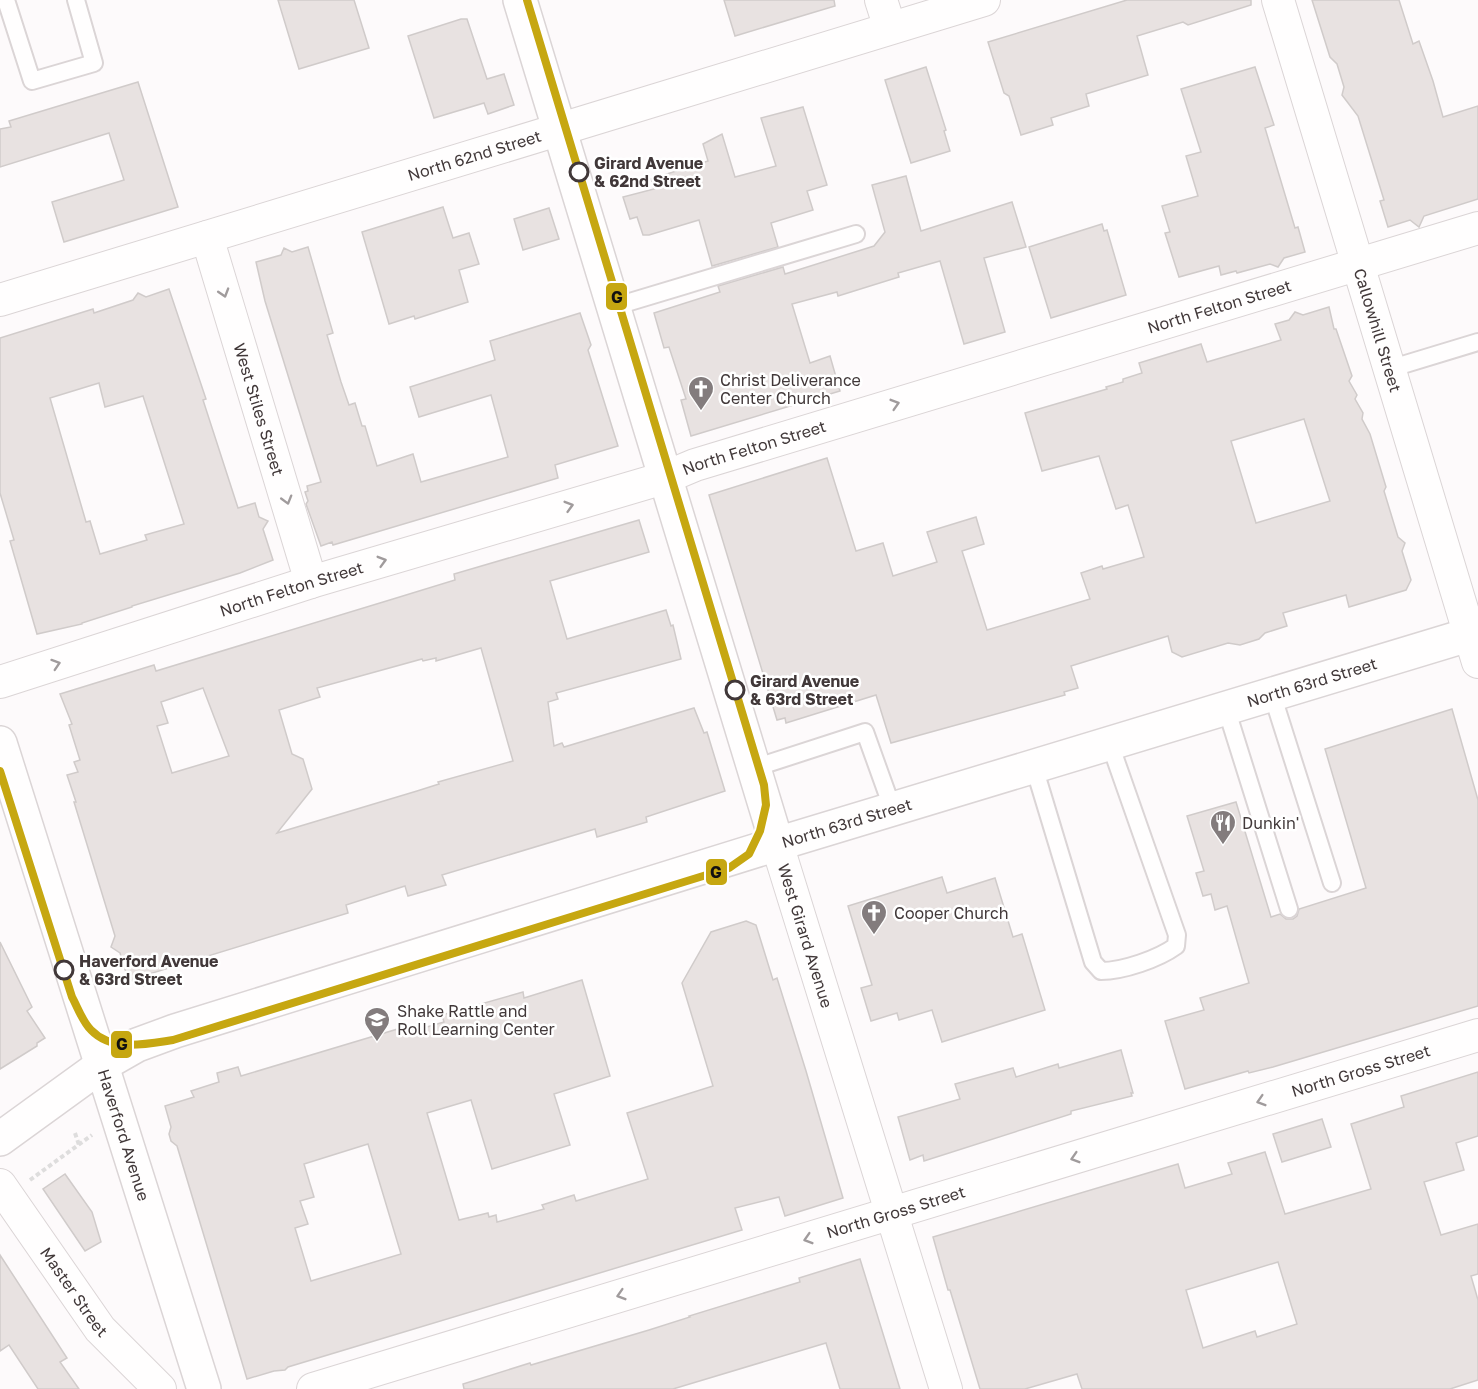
<svg xmlns="http://www.w3.org/2000/svg" width="1478" height="1389" viewBox="0 0 1478 1389" font-family="'Golos Text',sans-serif">
	<rect width="100%" height="100%" fill="#fdfafb"/>
	<!-- building -->
	<g fill="#e8e2e1" stroke="#d0cbca" stroke-width="1.5" fill-rule="evenodd">
		<path d="M278 0H354L369 48 299 69Z"/>
		<path d="M724 0H834L835 6 735 36Z"/>
		<path d="M1127 0H1251V5L1188 25 1183 22 1137 36 1148 75 1086 94 1089 106 1051 118 1053 125 1021 135 1009 96 1004 93 988 42Z"/>
		<path d="M1312 0H1399L1413 44 1419 41 1433 81 1443 117 1478 106V199L1424 216 1419 227 1410 220 1388 227 1380 201 1384 200 1358 116 1342 95 1344 87 1337 64 1330 57Z"/>
		<path d="M461 19H467L487 79 504 74 514 105 488 114 484 103 434 118 408 36Z"/>
		<path d="M926 67 946 130 944 131 950 151 911 163 885 80Z"/>
		<path d="M1255 67 1274 125 1265 128 1295 228 1298 227 1305 252 1284 258 1278 267 1270 264 1237 273 1236 271 1221 275 1219 266 1179 277 1165 233 1170 232 1162 206 1198 196 1186 156 1201 152 1181 89Z"/>
		<path d="M138 82 178 207 64 242 52 202 124 180 109 133 0 167V129L11 127 9 121Z"/>
		<path d="M803 107 827 185 807 191 813 210 771 223 778 247 712 266 699 220 649 235H643L637 217 630 219 623 197 654 189 651 179 708 161 703 144 722 134 735 177 776 166 761 118Z"/>
		<path d="M906 176 921 231 1012 202 1026 247 984 258 1005 332 964 344 940 261 898 273 899 277 838 296 837 292 792 304 810 363 830 356 840 391 691 436 681 400 686 399 669 347 664 348 654 313 720 292 718 286 783 267 785 274 874 246 885 232 872 185Z"/>
		<path d="M443 207 453 238 469 233 479 264 459 270 468 302 415 319 414 316 389 324 362 232Z"/>
		<path d="M549 208 559 239 523 250 514 219Z"/>
		<path d="M1102 224 1104 231 1107 230 1126 295 1051 318 1029 247Z"/>
		<path d="M308 247 333 333 327 335 341 382 349 405 355 403 362 426H365L377 466 413 454 421 482 508 457 491 395 419 417 410 387 495 360 490 341 580 313 591 345 588 350 618 446 555 465 558 478 360 537 333 545 332 542 321 546 306 504 308 501 305 492 308 491 307 486 321 482 265 301 256 262 281 255 284 248 292 252Z"/>
		<path d="M169 289 206 399 203 400 238 508 255 503 259 517 268 521 263 529 273 560 240 573 132 606V607L82 623V624L37 634 10 541 14 540 0 493V338L93 309 94 313 133 300 138 293 146 297ZM99 383 105 407 143 396 184 524 145 535 147 540 100 554 90 521 86 522 50 398Z"/>
		<path d="M1329 307 1334 329H1336L1352 376 1349 381 1357 395 1355 399 1363 413 1362 419 1370 434 1386 487 1384 491 1398 537 1405 543 1402 551 1411 580 1406 590 1349 607 1346 595 1283 613 1287 626 1265 633 1259 639 1240 645 1228 643 1182 657 1172 652 1168 636 1071 666 1078 688 1064 692 1065 695 891 743 876 695 786 723 785 718 777 720 709 495 827 458 856 551 883 543 893 576 937 562 927 532 976 517 984 544 962 551 987 630 1090 599 1081 573 1102 566 1103 569 1144 557 1128 505 1116 509 1099 456 1042 471 1025 413 1107 389 1106 387 1123 382V379L1142 373 1139 363 1201 344 1207 362 1281 340 1275 324 1289 320 1295 312 1303 315ZM1304 419 1330 501 1256 523 1231 441Z"/>
		<path d="M639 520 649 552 550 581 567 639 666 610 671 626 673 625 681 659 556 693 558 699 548 702 554 746 562 743 564 747 694 708 704 733 707 732 725 791 646 817 647 822 597 837 595 829 442 875 446 885 408 896 405 886 346 905 348 913 149 974 143 986 128 979 120 953 111 947 115 936 74 802H76L67 775 78 772 74 762 80 760 69 725 72 724 60 694 154 665 156 671 393 599 455 580 454 574ZM481 648 513 761 438 782 439 784 417 791 277 833 312 789 303 759 292 754 279 710 320 697 317 688 422 659 423 661 436 658V661ZM203 688 229 756 172 773 157 726 168 723 161 702Z"/>
		<path d="M1452 709 1478 800V1006L1273 1067 1249 1073 1248 1071 1185 1089 1165 1021 1204 1010 1200 998 1249 983 1227 906 1215 910 1211 894 1203 896 1196 873 1204 871 1187 816 1236 802 1271 917 1280 914 1286 919H1293L1297 916 1299 909 1366 888 1325 749Z"/>
		<path d="M942 877 947 893 995 878 1013 937 1022 934 1045 1010 942 1042 932 1010 899 1020 897 1013 871 1021 861 988 872 985 848 906Z"/>
		<path d="M746 921 756 925 773 980 777 978 806 1071 843 1198 785 1216 779 1197 735 1208 742 1230 288 1367 285 1370 274 1371 247 1379 177 1146 171 1141 169 1134 171 1127 165 1106 194 1097 191 1091 219 1082 217 1073 238 1067 241 1076 401 1028 403 1034 444 1022 442 1015 523 992 524 998 582 980 610 1076 554 1094 570 1145 492 1169 471 1100 427 1113 459 1220 488 1213 489 1217 496 1215 497 1222 544 1209 542 1205 574 1195 576 1201 648 1179 627 1113 713 1086 682 983 711 932ZM368 1144 401 1254 311 1281 295 1228 308 1224 300 1201 314 1197 304 1164Z"/>
		<path d="M0 942 32 1007 27 1011 45 1038 37 1043V1046L0 1069Z"/>
		<path d="M1121 1050 1133 1093H1131L1132 1096 1071 1111V1114L924 1161 923 1155 910 1160 898 1117 960 1099 955 1084 1013 1068 1016 1077 1058 1064 1059 1068Z"/>
		<path d="M1478 1072V1136L1456 1143 1464 1170 1424 1182 1441 1235 1478 1224V1274L1471 1276 1478 1300V1380L1450 1389H1082L1077 1374 1025 1389H980L950 1290H948L933 1237 1178 1164 1185 1188 1232 1174 1228 1163 1265 1152 1285 1214 1371 1189 1351 1124 1404 1107 1401 1096ZM1278 1262 1297 1324 1257 1337 1255 1331 1203 1348 1186 1290Z"/>
		<path d="M1322 1119 1331 1147 1282 1162 1273 1134Z"/>
		<path d="M65 1174 92 1212 101 1242 85 1251 43 1189Z"/>
		<path d="M0 1255 67 1358 60 1362 79 1389H38L9 1345 0 1351Z"/>
		<path d="M860 1259 900 1389H840L826 1343 673 1389H464L463 1384 530 1363 531 1365 649 1330 690 1317 689 1316 800 1282 799 1278Z"/>
	</g>
	<g fill="none" stroke-linecap="round" stroke-linejoin="round">
		<defs>
			<g id="lane">
				<path d="M6 0 32 81 94 63 76 0"/>
				<path d="M613 307 856 234"/>
				<path d="M1389 369 1478 342"/>
				<path d="M1272 694 1332 883"/>
				<path d="M1226 708 1289 909"/>
				<path d="M1034 767 1093 962 1101 971C1123 971 1158 959 1176 946L1177 935 1110 744"/>
				<path d="M754 768 865 732 893 810"/>
			</g>
			<g id="street">
				<path d="M881 0 890 28"/>
				<path id="s1" d="M1278 0 1478 662"/>
				<path id="s2" d="M207 237 311 582"/>
				<path id="s3" d="M0 300 984 0"/>
				<path id="s4" d="M0 682 311 582 664 478 695 465 1478 228"/>
				<path id="s5" d="M777 844 946 1389"/>
				<path id="s6" d="M0 1185 100 1329 160 1389"/>
				<path id="s7" d="M313 1389 1478 1035"/>
			</g>
			<path id="secondary" d="M520 0 777 844"/>
			<g id="primary">
				<path id="s8" d="M0 743 204 1389"/>
				<path id="s9" d="M0 1139 102 1065 137 1045 175 1031 777 844 1478 632"/>
			</g>
		</defs>
		<!-- lane casing -->
		<use href="#lane" stroke="#dbd5d6" stroke-width="20"/>
		<!-- street casing -->
		<use href="#street" stroke="#dbd5d6" stroke-width="34"/>
		<!-- secondary casing -->
		<use href="#secondary" stroke="#dbd5d6" stroke-width="36"/>
		<!-- primary casing -->
		<use href="#primary" stroke="#dbd5d6" stroke-width="36"/>
		<!-- path -->
		<g stroke="#dedddd" stroke-width="4" stroke-dasharray="4.5 3" stroke-linecap="butt">
			<path d="M75 1133 79 1145"/>
			<path d="M30 1180 92 1135"/>
		</g>
		<!-- lane -->
		<use href="#lane" stroke="#fffefe" stroke-width="16"/>
		<!-- street -->
		<use href="#street" stroke="#fffefe" stroke-width="32"/>
		<!-- secondary -->
		<use href="#secondary" stroke="#fffefe" stroke-width="33"/>
		<!-- primary -->
		<use href="#primary" stroke="#fffefe" stroke-width="33"/>
		<defs>
			<path id="tram-1" d="M0 771 72 997C78 1008 82 1021 91 1030 112 1052 146 1044 173 1040L729 868 749 854 760 831 766 805 764 785 527 0"/>
		</defs>
		<!-- tram-1 casing -->
		<use href="#tram-1" stroke="#fff" stroke-width="12"/>
		<!-- tram-1 -->
		<use href="#tram-1" stroke="#c6a711" stroke-width="8"/>
	</g>
	<!-- one-way arrows -->
	<defs><path id="oneway-chevron" d="M-2-3.5L2.5 0L-2 3.5" fill="none" stroke-width="1.6" stroke-linecap="round" stroke-linejoin="round" transform="scale(1.5)"/></defs>
	<g stroke="#a09b9c">
		<use href="#oneway-chevron" transform="translate(224 293) rotate(73)"/>
		<use href="#oneway-chevron" transform="translate(895 404) rotate(-17)"/>
		<use href="#oneway-chevron" transform="translate(287 500) rotate(74)"/>
		<use href="#oneway-chevron" transform="translate(569 506) rotate(-16)"/>
		<use href="#oneway-chevron" transform="translate(382 561) rotate(-16)"/>
		<use href="#oneway-chevron" transform="translate(56 664) rotate(-18)"/>
		<use href="#oneway-chevron" transform="translate(1261 1101) rotate(163)"/>
		<use href="#oneway-chevron" transform="translate(1075 1158) rotate(163)"/>
		<use href="#oneway-chevron" transform="translate(808 1239) rotate(163)"/>
		<use href="#oneway-chevron" transform="translate(621 1295) rotate(163)"/>
	</g>
	<!-- icons -->
	<defs>
		<symbol id="church-pin" viewBox="-11 -11 22 30"><path d="M0 17L-7.5 6A9.5 9.5 0 1 1 7.5 6Z" fill="#837c7d" stroke="#fff"/><path d="M-1.2-6h2.4v3.5h3.3v2.4h-3.3V6h-2.4V-.1h-3.3v-2.4h3.3Z" fill="#fff"/></symbol>
		<symbol id="restaurant-pin" viewBox="-11 -11 22 30"><path d="M0 17L-7.5 6A9.5 9.5 0 1 1 7.5 6Z" fill="#837c7d" stroke="#fff"/><path d="M-5-6h1v4h1v-4h1v4h1v-4h1v5L-1.5 .5V6h-2V.5L-5-1ZM5-6V6H3V1.5H1.5Q1.5-4 5-6Z" fill="#fff"/></symbol>
		<symbol id="school-pin" viewBox="-11 -11 22 30"><path d="M0 17L-7.5 6A9.5 9.5 0 1 1 7.5 6Z" fill="#837c7d" stroke="#fff"/><path d="M0-5L7-2L0 1L-7-2ZM-4 1L0 2.5L4 1V4Q0 6-4 4Z" fill="#fff"/></symbol>
	</defs>
	<g fill-rule="evenodd">
		<use href="#church-pin" x="686" y="374" width="30" height="40"/>
		<use href="#restaurant-pin" x="1208" y="808" width="30" height="40"/>
		<use href="#church-pin" x="859" y="898" width="30" height="40"/>
		<use href="#school-pin" x="362" y="1005" width="30" height="40"/>
	</g>
	<!-- markers -->
	<g fill="#fff" stroke="#413839" stroke-width="3">
		<circle cx="579" cy="172" r="9"/>
		<circle cx="735" cy="690" r="9"/>
		<circle cx="64" cy="970" r="9"/>
	</g>
	<g text-anchor="middle" dominant-baseline="central" stroke-width="5" stroke-linejoin="round" paint-order="stroke">
		<!-- street labels -->
		<g font-size="16" fill="#413839" stroke="#fff">
			<text stroke="none"><textPath href="#s3" startOffset="496">North 62nd Street</textPath></text>
			<text stroke="none"><textPath href="#s4" startOffset="1276">North Felton Street</textPath></text>
			<text stroke="none"><textPath href="#s1" startOffset="345">Callowhill Street</textPath></text>
			<text stroke="none"><textPath href="#s2" startOffset="180">West Stiles Street</textPath></text>
			<text stroke="none"><textPath href="#s4" startOffset="790">North Felton Street</textPath></text>
			<text stroke="none"><textPath href="#s4" startOffset="306">North Felton Street</textPath></text>
			<text stroke="none"><textPath href="#s9" startOffset="1396">North 63rd Street</textPath></text>
			<text stroke="none"><textPath href="#s9" startOffset="910">North 63rd Street</textPath></text>
			<text stroke="none"><textPath href="#s5" startOffset="96">West Girard Avenue</textPath></text>
			<text stroke="none"><textPath href="#s7" startOffset="1095">North Gross Street</textPath></text>
			<text stroke="none"><textPath href="#s8" startOffset="411">Haverford Avenue</textPath></text>
			<text stroke="none"><textPath href="#s7" startOffset="609">North Gross Street</textPath></text>
			<text stroke="none"><textPath href="#s6" startOffset="130">Master Street</textPath></text>
		</g>
		<!-- stop labels -->
		<g font-size="16" font-weight="bold" fill="#413839" stroke="#fff" text-anchor="start">
			<text x="594" y="163">Girard Avenue<tspan x="594" dy="18">&amp; 62nd Street</tspan></text>
			<text x="750" y="681">Girard Avenue<tspan x="750" dy="18">&amp; 63rd Street</tspan></text>
			<text x="79" y="961">Haverford Avenue<tspan x="79" dy="18">&amp; 63rd Street</tspan></text>
		</g>
		<!-- poi labels -->
		<g font-size="16" fill="#413839" stroke="#fff" text-anchor="start">
			<text x="720" y="380">Christ Deliverance<tspan x="720" dy="18">Center Church</tspan></text>
			<text x="1242" y="823">Dunkin'</text>
			<text x="894" y="913">Cooper Church</text>
			<text x="397" y="1011">Shake Rattle and<tspan x="397" dy="18">Roll Learning Center</tspan></text>
		</g>
	</g>
	<g stroke="#fff" stroke-width="2">
		<rect x="605" y="282" width="23" height="29" rx="6" fill="#c6a711"/>
		<rect x="705" y="858" width="23" height="28" rx="6" fill="#c6a711"/>
		<rect x="110" y="1030" width="23" height="29" rx="6" fill="#c6a711"/>
	</g>
	<g font-size="16" text-anchor="middle" font-weight="bold" fill="#111">
		<text x="617" y="303">G</text>
		<text x="716" y="878">G</text>
		<text x="122" y="1050">G</text>
	</g>
</svg>
